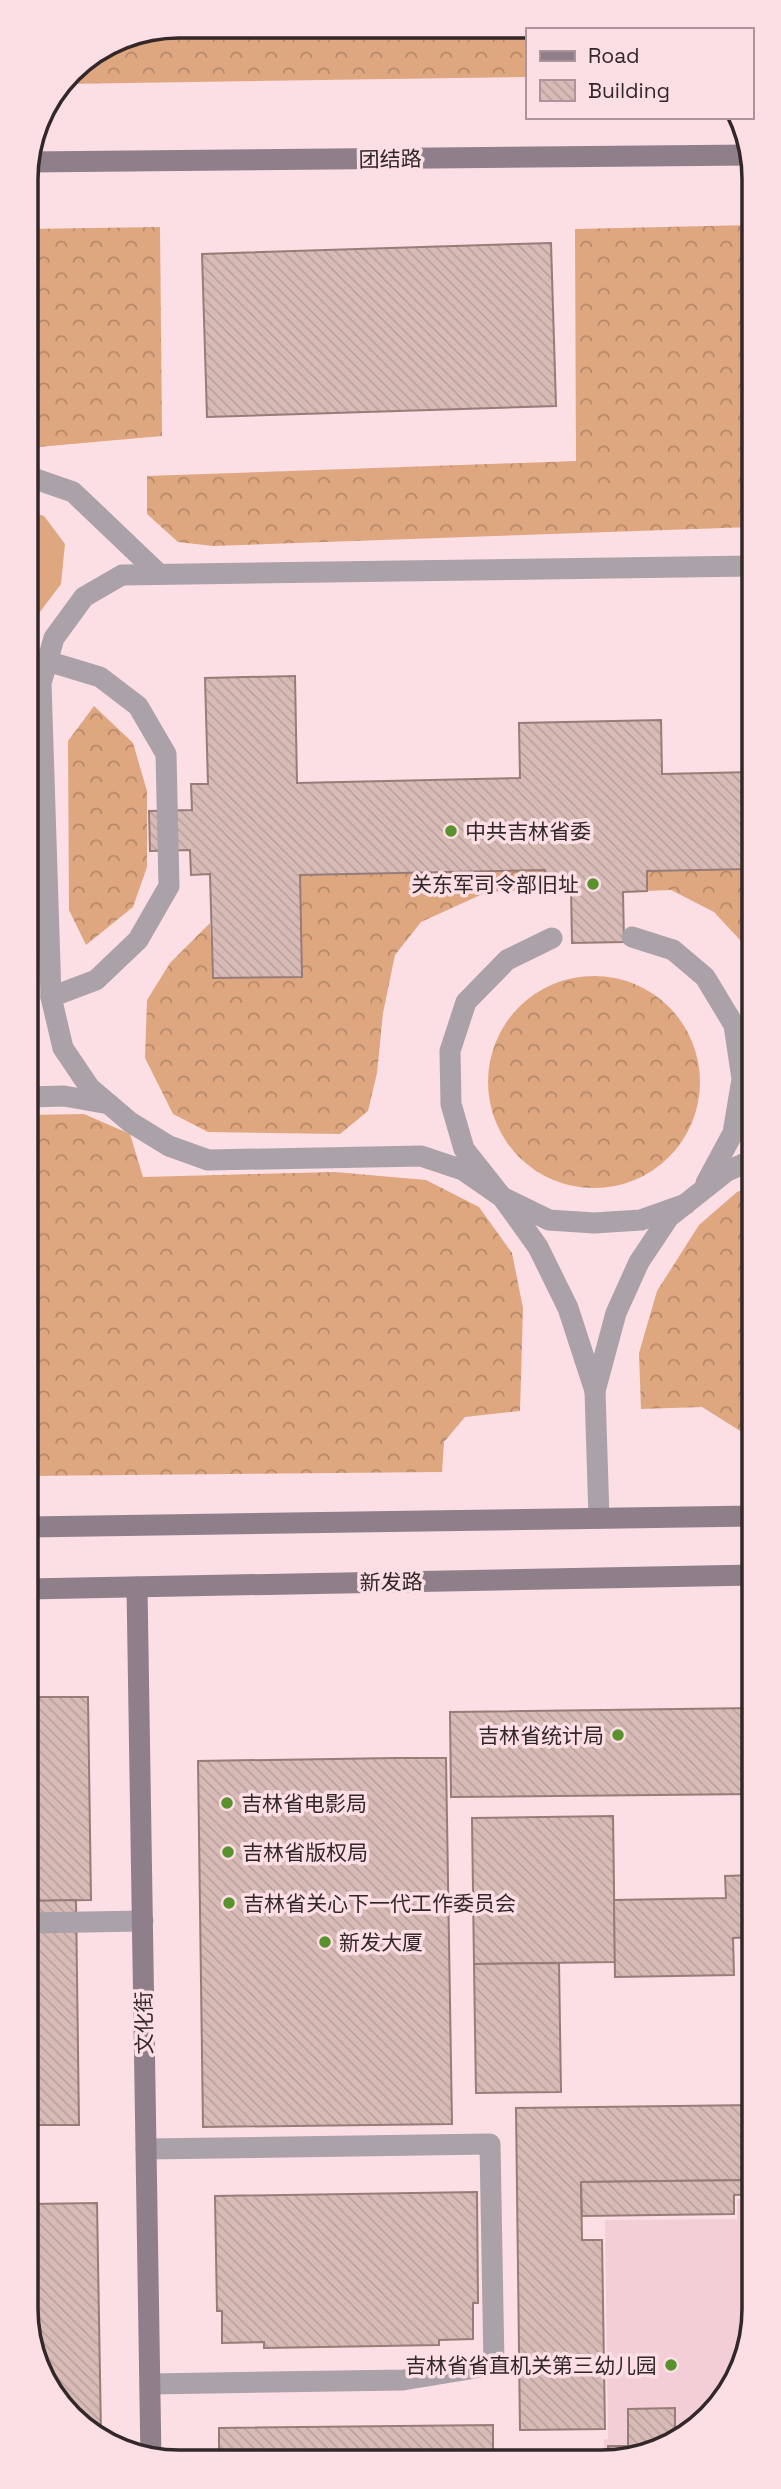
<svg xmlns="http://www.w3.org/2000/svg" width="781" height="2489" viewBox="0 0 781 2489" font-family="'Space Grotesk','Noto Sans SC',sans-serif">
	<defs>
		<pattern id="forest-crowns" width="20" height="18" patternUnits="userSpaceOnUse" patternTransform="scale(1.75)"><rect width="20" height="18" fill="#dfa780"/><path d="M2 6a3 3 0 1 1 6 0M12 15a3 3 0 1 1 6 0" fill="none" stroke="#b58869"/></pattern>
		<pattern id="building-back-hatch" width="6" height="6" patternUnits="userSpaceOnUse" patternTransform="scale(1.75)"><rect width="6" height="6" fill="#d8bbb6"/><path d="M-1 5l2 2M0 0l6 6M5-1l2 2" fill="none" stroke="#baa19c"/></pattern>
	</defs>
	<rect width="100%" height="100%" fill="#fcdee5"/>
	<!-- built -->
	<path fill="#f4ced7" d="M737 2199H754V2319L716 2411 631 2460H604V2439H608L605 2220 737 2219Z"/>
	<!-- green -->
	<path fill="#dfa780" d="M27 510 44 516 65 544 61 584 27 629Z"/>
	<!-- forest -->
	<g fill="url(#forest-crowns)">
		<path d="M179 26 548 29V30H527V77L63 84 71 71 121 38Z"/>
		<path d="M752 225V527L213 546 178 542 147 514V476L576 461 575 229Z"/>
		<path d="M160 227 162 436 27 448V229Z"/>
		<path d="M94 706 133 743 147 791V867L133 907 86 945 69 910 68 741Z"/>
		<path d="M753 869V954L714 912 671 890 647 891V871Z"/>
		<path d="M545 870V889L487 892 421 922 395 955 383 1013 377 1073 368 1111 340 1134 208 1132 173 1114 145 1058 147 1000 170 963 210 923 213 978 302 977 300 875Z"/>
		<circle cx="594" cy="1082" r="106"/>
		<path d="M84 1114 130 1134 143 1177 335 1172 426 1180 479 1207 512 1253 523 1308 520 1411 465 1417 444 1442 442 1472 28 1476V1115Z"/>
		<path d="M753 1186V1448L742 1432 702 1407 641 1409 639 1353 657 1291 699 1225 737 1192Z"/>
	</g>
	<!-- building -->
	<g fill="url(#building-back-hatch)" stroke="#977c77" stroke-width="2">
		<path d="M551 243 556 406 207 417 202 254Z"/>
		<path d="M295 676 297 783 520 778 519 723 661 720 662 774 753 772V869L647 871V891L623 892 624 942 572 943 571 888 545 889V870L300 875 302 977 213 978 210 874 191 875 190 850 150 851 149 811 192 810 191 784H208L205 678Z"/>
		<path d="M28 1697H88L91 1900 29 1901Z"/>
		<path d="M754 1708V1794L451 1797 450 1712Z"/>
		<path d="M396 1758H446L452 2124 203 2127 198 1761Z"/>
		<path d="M613 1816 615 1962 474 1964 472 1818Z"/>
		<path d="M754 1875V1937L733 1938 734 1975 615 1977 614 1900 726 1898 725 1876Z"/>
		<path d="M76 1900 79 2125H29V1901Z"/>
		<path d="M559 1963 561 2092 476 2093 474 1964Z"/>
		<path d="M754 2105V2180L581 2182 582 2240H602L605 2429 520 2430 516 2108Z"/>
		<path d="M754 2180V2194L734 2195V2214L582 2216 581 2182Z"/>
		<path d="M477 2192 478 2303H473V2339L439 2340V2345L264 2348V2342L222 2343V2311H217L215 2196Z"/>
		<path d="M97 2203 101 2434 71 2418 29 2339V2204Z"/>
		<path d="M675 2408V2433H679L631 2460H608V2446H628V2409Z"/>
		<path d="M493 2425V2460H219V2428Z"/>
	</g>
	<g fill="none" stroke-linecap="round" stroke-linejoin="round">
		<!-- lane -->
		<g stroke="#aba1a8" stroke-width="21">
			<path d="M27 476 73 492 159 574"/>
			<path d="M47 661 100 677 138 706 166 754 169 886 138 940 96 980 51 997"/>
			<path d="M632 937 673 950 705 977 734 1025 742 1079 733 1133 706 1183"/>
			<path d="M552 938 507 960 466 1002 450 1051 451 1104 464 1149 502 1197 549 1220 594 1223 641 1220 686 1204"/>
			<path d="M28 1097 64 1096 109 1104"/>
			<path d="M595 1391 568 1308 538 1247 502 1197 463 1170 421 1156 208 1160 169 1146 130 1122 90 1088 63 1048 51 997 41 683 54 638 84 597 122 575 752 566"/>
			<path d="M599 1518 595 1391 616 1313 639 1262 669 1217 727 1171 753 1160"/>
			<path d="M29 1923 143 1921"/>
			<path d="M146 2149 490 2144 494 2365 403 2380 150 2384"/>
		</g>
		<!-- secondary -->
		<g stroke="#8e7f8a" stroke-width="21">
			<path d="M28 162 752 155"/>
			<path d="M28 1527 753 1516"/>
			<path d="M137 1587 151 2460"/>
			<path d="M28 1589 754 1575"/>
		</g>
	</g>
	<!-- markers -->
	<g fill="#59912d" stroke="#fcdee5" stroke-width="2.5">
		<circle cx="451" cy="831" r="7"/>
		<circle cx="593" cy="884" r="7"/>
		<circle cx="618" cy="1735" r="7"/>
		<circle cx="227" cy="1803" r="7"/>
		<circle cx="228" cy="1852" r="7"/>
		<circle cx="229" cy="1903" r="7"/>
		<circle cx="325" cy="1942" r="7"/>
		<circle cx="671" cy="2365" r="7"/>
	</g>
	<g text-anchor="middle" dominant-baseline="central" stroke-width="7" stroke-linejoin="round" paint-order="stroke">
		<!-- street labels -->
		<g font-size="21" fill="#322729" stroke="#fcdee5">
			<text transform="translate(390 159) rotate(-1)">团结路</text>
			<text transform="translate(391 1582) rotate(-1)">新发路</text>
			<text transform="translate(144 2023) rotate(-91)">文化街</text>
		</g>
		<!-- poi labels -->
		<g font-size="21" fill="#322729" stroke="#fcdee5" text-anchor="start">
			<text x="465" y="831">中共吉林省委</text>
			<text x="579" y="884" text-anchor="end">关东军司令部旧址</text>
			<text x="604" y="1735" text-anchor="end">吉林省统计局</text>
			<text x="241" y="1803">吉林省电影局</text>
			<text x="242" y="1852">吉林省版权局</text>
			<text x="243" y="1903">吉林省关心下一代工作委员会</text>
			<text x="339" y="1942">新发大厦</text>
			<text x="657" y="2365" text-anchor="end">吉林省省直机关第三幼儿园</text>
		</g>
	</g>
	<!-- crop -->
	<path d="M0 0H781V2489H0ZM179 38H601A141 141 0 0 1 742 179V2309A141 141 0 0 1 601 2450H179A141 141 0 0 1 38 2309V179A141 141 0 0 1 179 38Z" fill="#fcdee5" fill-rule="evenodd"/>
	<path fill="none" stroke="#322729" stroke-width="3.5" d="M179 38H601A141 141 0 0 1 742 179V2309A141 141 0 0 1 601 2450H179A141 141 0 0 1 38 2309V179A141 141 0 0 1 179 38Z"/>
	<!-- legend -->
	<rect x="526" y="28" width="228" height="91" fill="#fcdee5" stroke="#ab959a" stroke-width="2"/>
	<rect x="540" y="51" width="35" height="10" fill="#8e7f8a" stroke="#ab959a" stroke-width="2"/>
	<text x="588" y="63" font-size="21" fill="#322729">Road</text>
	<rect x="540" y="80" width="35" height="21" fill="url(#building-back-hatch)" stroke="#ab959a" stroke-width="2"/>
	<text x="588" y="98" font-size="21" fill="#322729">Building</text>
</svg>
